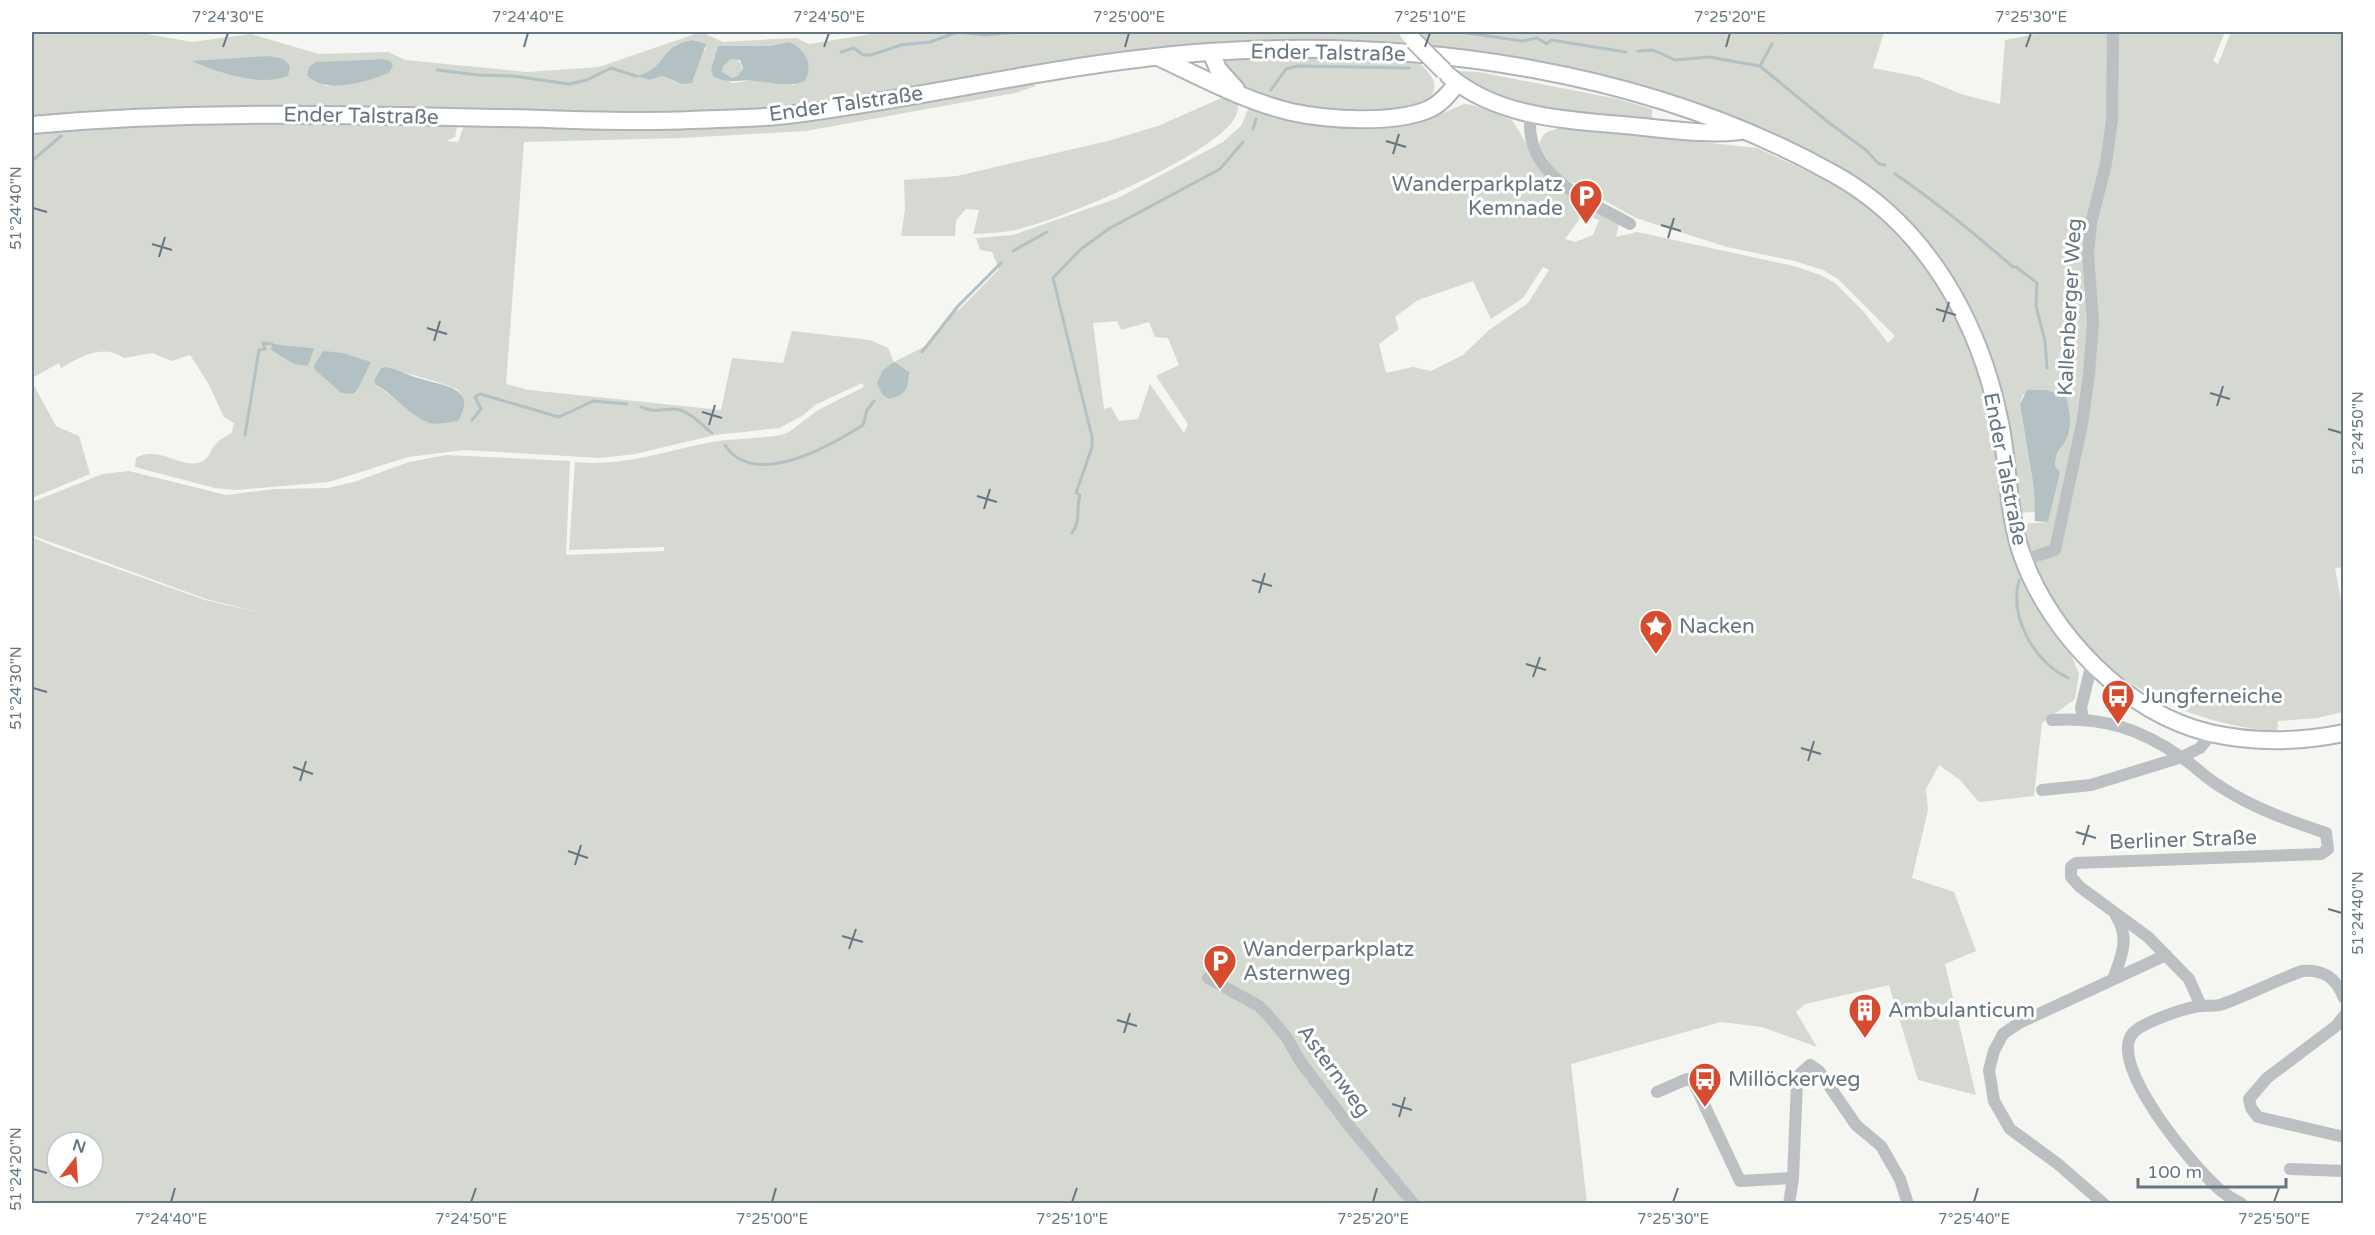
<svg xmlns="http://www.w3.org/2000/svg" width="2375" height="1235" viewBox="0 0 2375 1235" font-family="'Varela Round',sans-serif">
	<rect width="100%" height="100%" fill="#f5f5f1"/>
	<!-- green -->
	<g fill="#d5d9d1" fill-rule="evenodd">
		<path d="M32 32H136L192 42 251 34 319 54 388 52 405 60 527 72 599 67 701 32 723 42 796 38 809 44 883 32H1398L1405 43H1216L1029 66 807 106 681 114 263 106 99 112 32 118ZM692 40 706 48 699 58 694 79 675 82 662 76 650 80 638 76C672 66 654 47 692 40ZM789 42 794 85 754 80 732 83 711 69 718 46H769ZM383 59 390 61 389 73 350 83 325 86 316 62Z"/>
		<path d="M1417 32H1884L1873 68 1919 77 1964 95 2000 104 2005 40 2046 32H2225L2213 61 2218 64 2231 32H2343L2344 567 2335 568 2343 612V712L2317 718 2278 721 2277 732C2184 722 2107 685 2054 605 2043 588 2029 544 2022 524L2048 522 2055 459 2067 437 2023 394 2020 404 2034 489 2035 512 2019 513C2012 463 2004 415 1990 366 1986 352 1984 336 1978 322 1970 303 1957 284 1946 267 1892 191 1823 155 1738 121L1433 49Z"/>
		<path d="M1361 57 1418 61C1423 67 1432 74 1434 83 1441 122 1322 111 1301 108 1283 106 1261 97 1245 88 1234 82 1225 68 1216 59Z"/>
		<circle cx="732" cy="68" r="10"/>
		<path d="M1456 71 1479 72 1618 99 1652 109V120C1610 115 1479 107 1456 71Z"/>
		<path d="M1032 81 1036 86 1015 93 806 131 681 138 524 142 506 384 529 390 721 410 732 358 783 363 792 331 870 340 888 348 894 362 930 344 950 315 961 308 999 269 992 252 980 250 976 238 1013 235 1118 198 1223 142 1241 126 1249 107 1296 121 1373 127 1429 119 1464 104 1473 105 1512 120 1549 181 1619 224 1616 237 1637 232 1794 266 1820 275 1835 283 1864 312 1888 343 1895 336 1838 279 1823 270 1795 261 1727 247 1636 218 1557 174 1539 146C1544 128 1548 134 1560 127L1757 148 1848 190 1883 218 1913 249 1942 286 1966 329 1994 423 2020 565 2039 612 2071 654 2079 674 2075 699 2042 723 2034 796 1979 802 1959 779 1939 765 1926 789 1928 810 1912 878 1954 892 1976 951 1945 964 1976 1095 1918 1080 1889 985 1805 1004 1796 1012 1817 1047 1762 1027 1721 1022 1571 1064 1587 1203H32V537L53 546 205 600 262 613 206 599 34 536 32 502 103 474 129 471 226 495 275 489 328 488 354 482 409 462 446 455 570 461 566 555 664 551V547L569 550 575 462C623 467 665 451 712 442 734 438 758 439 781 435L789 432 818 410 864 387 862 383 815 405 802 416 779 428 715 435 635 454 600 458 464 450 408 457 329 482 236 490 215 488 135 467 136 458C158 444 181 470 201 462 210 458 210 450 216 444 220 439 227 436 232 432L234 423 224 417 208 383 190 355 172 361 152 353 124 358C103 343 80 357 61 368L59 363 32 378V132C171 118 312 122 451 123L457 127 455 137 446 141 458 142 465 123 681 127ZM1583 214 1599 220 1593 235 1575 242 1565 239ZM1543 267 1549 270 1528 303 1489 330 1463 355 1431 371 1413 367 1386 373 1379 344 1399 329 1395 317 1418 300 1473 281 1491 319 1523 298ZM1117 321 1121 330 1149 322 1155 337 1168 338 1179 365 1156 376 1188 424 1184 433 1150 384 1138 419 1119 421 1111 407 1104 409 1093 323ZM285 345 314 348 282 356 271 350ZM343 353 356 359 364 376 358 389 341 393 315 370ZM381 368C391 368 451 385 458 390 464 396 464 404 463 412L410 411 375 384 374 380ZM57 1142H93V1178H57Z"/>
		<path d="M1226 96 1238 104C1238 110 1237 116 1233 121 1205 159 1058 222 1010 231 998 233 985 233 973 234L979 210 966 209 956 220 955 236H901L905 209 904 180 957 176 1108 141 1158 126Z"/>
		<path d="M32 382 56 426 79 436 90 474 32 498Z"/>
	</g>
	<!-- water -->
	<g fill="#b4c1c4" fill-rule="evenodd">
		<path d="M692 40 706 44 692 83 682 84 662 76 650 80 636 76C671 67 655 47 692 40Z"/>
		<path d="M789 42C805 49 814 64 805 81 788 88 772 82 754 81 738 79 729 85 713 76L711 69 718 46H769ZM731 59 740 60 743 68 738 76 732 78 722 72 723 66Z"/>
		<path d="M269 56 283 59 290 66 288 76C259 87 220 73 192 61Z"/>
		<path d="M383 59 390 61 393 66 389 73C366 82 325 95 307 75L309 67 316 62Z"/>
		<path d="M272 344 314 348 308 366 294 364 271 350Z"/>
		<path d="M323 351 343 353 371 362 358 389 353 394 341 393 315 370 314 366Z"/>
		<path d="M894 362 909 372C908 389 906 395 889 399L882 394 877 383 882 371Z"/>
		<path d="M386 367C398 369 409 376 422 379 444 386 479 388 458 421 450 422 437 425 429 423 409 415 394 395 375 384L374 380 381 368Z"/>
		<path d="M2027 390H2046L2066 396C2069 409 2072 422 2068 435 2064 447 2054 452 2055 466L2060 472 2048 522 2035 521 2034 489 2020 404Z"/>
	</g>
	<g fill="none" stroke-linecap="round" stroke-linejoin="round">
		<!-- stream -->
		<g stroke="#b4c1c4" stroke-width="3">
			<path d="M958 32 985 35 1018 32"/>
			<path d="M1061 32H1089"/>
			<path d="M1461 32 1522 41 1537 38 1547 44 1551 40 1626 52"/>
			<path d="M1782 33 1784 32"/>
			<path d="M1638 51 1653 50 1675 60 1709 57 1760 66 1828 122 1866 150 1879 164 1885 165"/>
			<path d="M841 52 854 48 863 55H871L901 45 930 42 958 32"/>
			<path d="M1760 66 1772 44"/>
			<path d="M437 70 478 75 513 76 569 84 587 80 611 68 636 76"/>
			<path d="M1271 90 1286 69 1297 66 1409 68"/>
			<path d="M1253 129 1256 119"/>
			<path d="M32 161 61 136"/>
			<path d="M1895 174C1937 202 1975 234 2013 267H2016L2037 283 2036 306 2045 341 2047 368"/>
			<path d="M1013 251 1047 232"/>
			<path d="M922 352 958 306 1001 263"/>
			<path d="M641 407C654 413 661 409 674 409 687 409 702 425 712 433"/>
			<path d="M472 420 481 409 475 397 480 394 559 417 593 401 627 404"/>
			<path d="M245 435 259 350 265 349 263 343 272 344"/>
			<path d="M725 445C754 490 830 446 863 425L867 410 874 401"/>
			<path d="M1072 533C1081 522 1076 509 1080 495L1076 493 1092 447V437L1053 278 1081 249 1110 228 1220 169 1243 142"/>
			<path d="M2019 580C2009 618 2034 661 2068 678"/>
		</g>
		<defs>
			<g id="secondary">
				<path d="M1211 52 1218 69 1236 89"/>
				<path d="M1160 58C1203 78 1245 101 1291 112 1328 120 1392 124 1427 110 1440 105 1449 94 1457 83"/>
				<path d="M1449 76C1502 121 1577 120 1643 127 1675 130 1708 135 1740 131"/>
				<path d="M32 125C188 110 345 115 502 118 564 119 627 123 690 120 730 119 771 118 810 112 943 94 1075 61 1209 52 1420 38 1648 70 1834 174 1926 225 1980 322 2000 423 2009 466 2007 512 2022 555 2050 634 2126 713 2210 733 2254 743 2300 742 2344 733"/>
			</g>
		</defs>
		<!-- secondary casing -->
		<use href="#secondary" stroke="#aeb4b8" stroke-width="20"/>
		<!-- street -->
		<g stroke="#bcc0c3" stroke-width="12">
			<path d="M1531 114C1521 174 1587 200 1630 224"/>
			<path d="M2023 560 2055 550 2082 424 2089 375 2093 322 2088 254 2091 223 2106 164 2112 120 2113 32"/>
			<path d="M2083 718 2081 708 2092 663"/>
			<path d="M2052 720C2103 717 2139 728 2181 757 2195 766 2207 779 2221 787 2253 808 2290 821 2326 833L2328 849 2321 854 2076 863 2071 867V877L2080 887 2148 937 2189 979 2201 1006"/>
			<path d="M2042 790 2091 785 2182 757 2200 748 2212 733"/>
			<path d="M2114 977C2122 955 2130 937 2116 916"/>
			<path d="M1208 978 1259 1006 1267 1014 1287 1038 1300 1061 1350 1127 1414 1204"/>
			<path d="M2344 1016 2336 1026 2267 1078 2249 1099 2251 1108 2258 1117 2344 1137"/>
			<path d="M1657 1092 1687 1079 1694 1083 1740 1181 1793 1178"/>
			<path d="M2290 1169 2344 1171"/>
			<path d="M1789 1204 1793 1178 1797 1082 1800 1074 1810 1065 1819 1071 1856 1125 1881 1146 1900 1179 1908 1204"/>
			<path d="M2104 1204 2058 1164 2010 1129 1994 1101 1989 1070 1994 1051 2003 1034 2019 1023 2166 955"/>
			<path d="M2242 1204C2234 1199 2225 1195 2219 1189 2195 1168 2106 1064 2133 1033 2143 1022 2185 1008 2200 1006 2208 1005 2216 1007 2223 1004 2250 994 2275 981 2302 971 2324 969 2336 978 2344 998"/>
		</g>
		<!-- secondary -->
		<use href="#secondary" stroke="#fff" stroke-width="16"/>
		<defs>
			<path id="secondary-bridge" d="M1414 41 1444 71"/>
		</defs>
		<!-- secondary-bridge casing -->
		<use href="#secondary-bridge" stroke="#aeb4b8" stroke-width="20" stroke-linecap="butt"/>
		<!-- secondary-bridge -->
		<use href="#secondary-bridge" stroke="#fff" stroke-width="16"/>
	</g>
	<!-- ticks -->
	<path fill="none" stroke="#667681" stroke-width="2" d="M223 47 228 33M524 47 528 33M824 47 829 33M1125 47 1129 33M1425 47 1430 33M1726 47 1730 33M2026 47 2031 33M1386 141 1406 147M1393 154 1399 134M33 208 47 212M1661 225 1681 231M1668 238 1674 218M152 244 172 250M159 257 165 237M1936 309 1956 315M1943 322 1949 302M427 328 447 334M434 341 440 321M2210 393 2230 399M2217 406 2223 386M702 412 722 418M709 425 715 405M2328 429 2342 433M977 496 997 502M984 509 990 489M1252 580 1272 586M1259 593 1265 573M1526 664 1546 670M1533 677 1540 657M33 688 47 692M1801 748 1821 754M1808 761 1814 741M293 767 313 774M300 781 306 761M2076 832 2096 838M2083 845 2089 825M568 851 588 858M575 865 581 845M2328 909 2342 913M842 936 863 942M849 949 856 929M1117 1020 1137 1026M1124 1033 1130 1013M1392 1104 1412 1110M1399 1117 1405 1097M33 1169 47 1173M171 1202 175 1188M471 1202 476 1188M772 1202 776 1188M1072 1202 1077 1188M1373 1202 1377 1188M1673 1202 1678 1188M1974 1202 1978 1188M2274 1202 2279 1188"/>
	<!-- icons -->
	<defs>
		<symbol id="parking-pin" viewBox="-11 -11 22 30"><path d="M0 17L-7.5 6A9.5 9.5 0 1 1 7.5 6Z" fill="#d74c2f" stroke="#fff"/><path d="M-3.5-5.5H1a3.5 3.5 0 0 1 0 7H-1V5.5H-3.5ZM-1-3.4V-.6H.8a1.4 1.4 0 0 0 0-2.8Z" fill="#fff"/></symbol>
		<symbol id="sight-pin" viewBox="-11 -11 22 30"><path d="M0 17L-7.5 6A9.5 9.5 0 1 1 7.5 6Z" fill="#d74c2f" stroke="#fff"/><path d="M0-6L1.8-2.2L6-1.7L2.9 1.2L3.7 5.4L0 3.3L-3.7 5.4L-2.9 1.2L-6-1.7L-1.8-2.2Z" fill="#fff"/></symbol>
		<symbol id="bus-pin" viewBox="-11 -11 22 30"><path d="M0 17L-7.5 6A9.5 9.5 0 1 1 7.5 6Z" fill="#d74c2f" stroke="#fff"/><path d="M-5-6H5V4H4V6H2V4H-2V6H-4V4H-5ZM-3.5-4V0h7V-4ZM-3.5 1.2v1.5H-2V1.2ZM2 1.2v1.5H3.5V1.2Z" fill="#fff"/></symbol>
		<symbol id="building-pin" viewBox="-11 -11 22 30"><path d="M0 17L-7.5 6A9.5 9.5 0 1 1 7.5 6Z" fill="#d74c2f" stroke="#fff"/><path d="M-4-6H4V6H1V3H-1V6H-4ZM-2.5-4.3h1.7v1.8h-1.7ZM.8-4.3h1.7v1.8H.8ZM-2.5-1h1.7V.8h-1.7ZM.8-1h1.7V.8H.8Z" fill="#fff"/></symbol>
	</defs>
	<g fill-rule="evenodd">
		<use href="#parking-pin" x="1567" y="177" width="38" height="52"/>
		<use href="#sight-pin" x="1637" y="607" width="38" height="52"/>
		<use href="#bus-pin" x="2099" y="677" width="38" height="52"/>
		<use href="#parking-pin" x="1201" y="942" width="38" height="52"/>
		<use href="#building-pin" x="1846" y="991" width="38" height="52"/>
		<use href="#bus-pin" x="1686" y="1060" width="38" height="52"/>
	</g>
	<g text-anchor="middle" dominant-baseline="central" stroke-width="6" stroke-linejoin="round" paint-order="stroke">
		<!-- street labels -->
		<g font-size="21" fill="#667681" stroke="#fff">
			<text transform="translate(1328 53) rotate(1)">Ender Talstraße</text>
			<text transform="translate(846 104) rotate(-8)">Ender Talstraße</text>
			<text transform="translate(361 116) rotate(1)">Ender Talstraße</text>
			<text transform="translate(2070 307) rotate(-87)">Kallenberger Weg</text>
			<text transform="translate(2005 469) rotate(79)">Ender Talstraße</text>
			<text transform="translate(2183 840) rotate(-2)">Berliner Straße</text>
			<text transform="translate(1334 1071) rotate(54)">Asternweg</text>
		</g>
		<!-- poi labels -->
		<g font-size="21" fill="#667681" stroke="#fff" text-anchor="start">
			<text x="1563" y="184" text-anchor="end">Wanderparkplatz<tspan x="1563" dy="24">Kemnade</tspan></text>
			<text x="1679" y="626">Nacken</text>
			<text x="2141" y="696">Jungferneiche</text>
			<text x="1243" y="949">Wanderparkplatz<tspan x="1243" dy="24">Asternweg</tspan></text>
			<text x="1888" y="1010">Ambulanticum</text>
			<text x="1728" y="1079">Millöckerweg</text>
		</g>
	</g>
	<!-- border -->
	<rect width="2375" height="1235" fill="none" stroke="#ffffff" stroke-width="66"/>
	<!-- north arrow -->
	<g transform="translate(75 1160) rotate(17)"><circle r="28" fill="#ffffff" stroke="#c2c8cd" stroke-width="1.5"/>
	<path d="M0-4.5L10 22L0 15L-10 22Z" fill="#d74c2f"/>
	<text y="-9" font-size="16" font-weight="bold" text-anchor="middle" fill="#667681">N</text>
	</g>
	<!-- scale -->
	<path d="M2138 1178v9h148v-9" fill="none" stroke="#667681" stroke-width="3"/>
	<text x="2147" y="1178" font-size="18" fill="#667681" stroke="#ffffff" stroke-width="4.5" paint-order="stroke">100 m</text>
	<rect x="33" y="33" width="2309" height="1169" fill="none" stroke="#667681" stroke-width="2"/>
	<g font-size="15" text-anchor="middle" fill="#667681">
		<text x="228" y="22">7°24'30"E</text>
		<text x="528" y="22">7°24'40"E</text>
		<text x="829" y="22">7°24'50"E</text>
		<text x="1129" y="22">7°25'00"E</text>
		<text x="1430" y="22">7°25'10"E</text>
		<text x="1730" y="22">7°25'20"E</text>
		<text x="2031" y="22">7°25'30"E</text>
		<text transform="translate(16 208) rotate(-90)" y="5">51°24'40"N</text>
		<text transform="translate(2358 433) rotate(-90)" y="5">51°24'50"N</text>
		<text transform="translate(16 688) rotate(-90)" y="5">51°24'30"N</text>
		<text transform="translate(2358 913) rotate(-90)" y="5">51°24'40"N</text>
		<text transform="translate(16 1169) rotate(-90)" y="5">51°24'20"N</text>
		<text x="171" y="1224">7°24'40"E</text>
		<text x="471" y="1224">7°24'50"E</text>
		<text x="772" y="1224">7°25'00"E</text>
		<text x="1072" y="1224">7°25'10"E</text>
		<text x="1373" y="1224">7°25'20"E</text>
		<text x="1673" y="1224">7°25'30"E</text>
		<text x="1974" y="1224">7°25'40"E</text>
		<text x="2274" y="1224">7°25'50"E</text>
	</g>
</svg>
